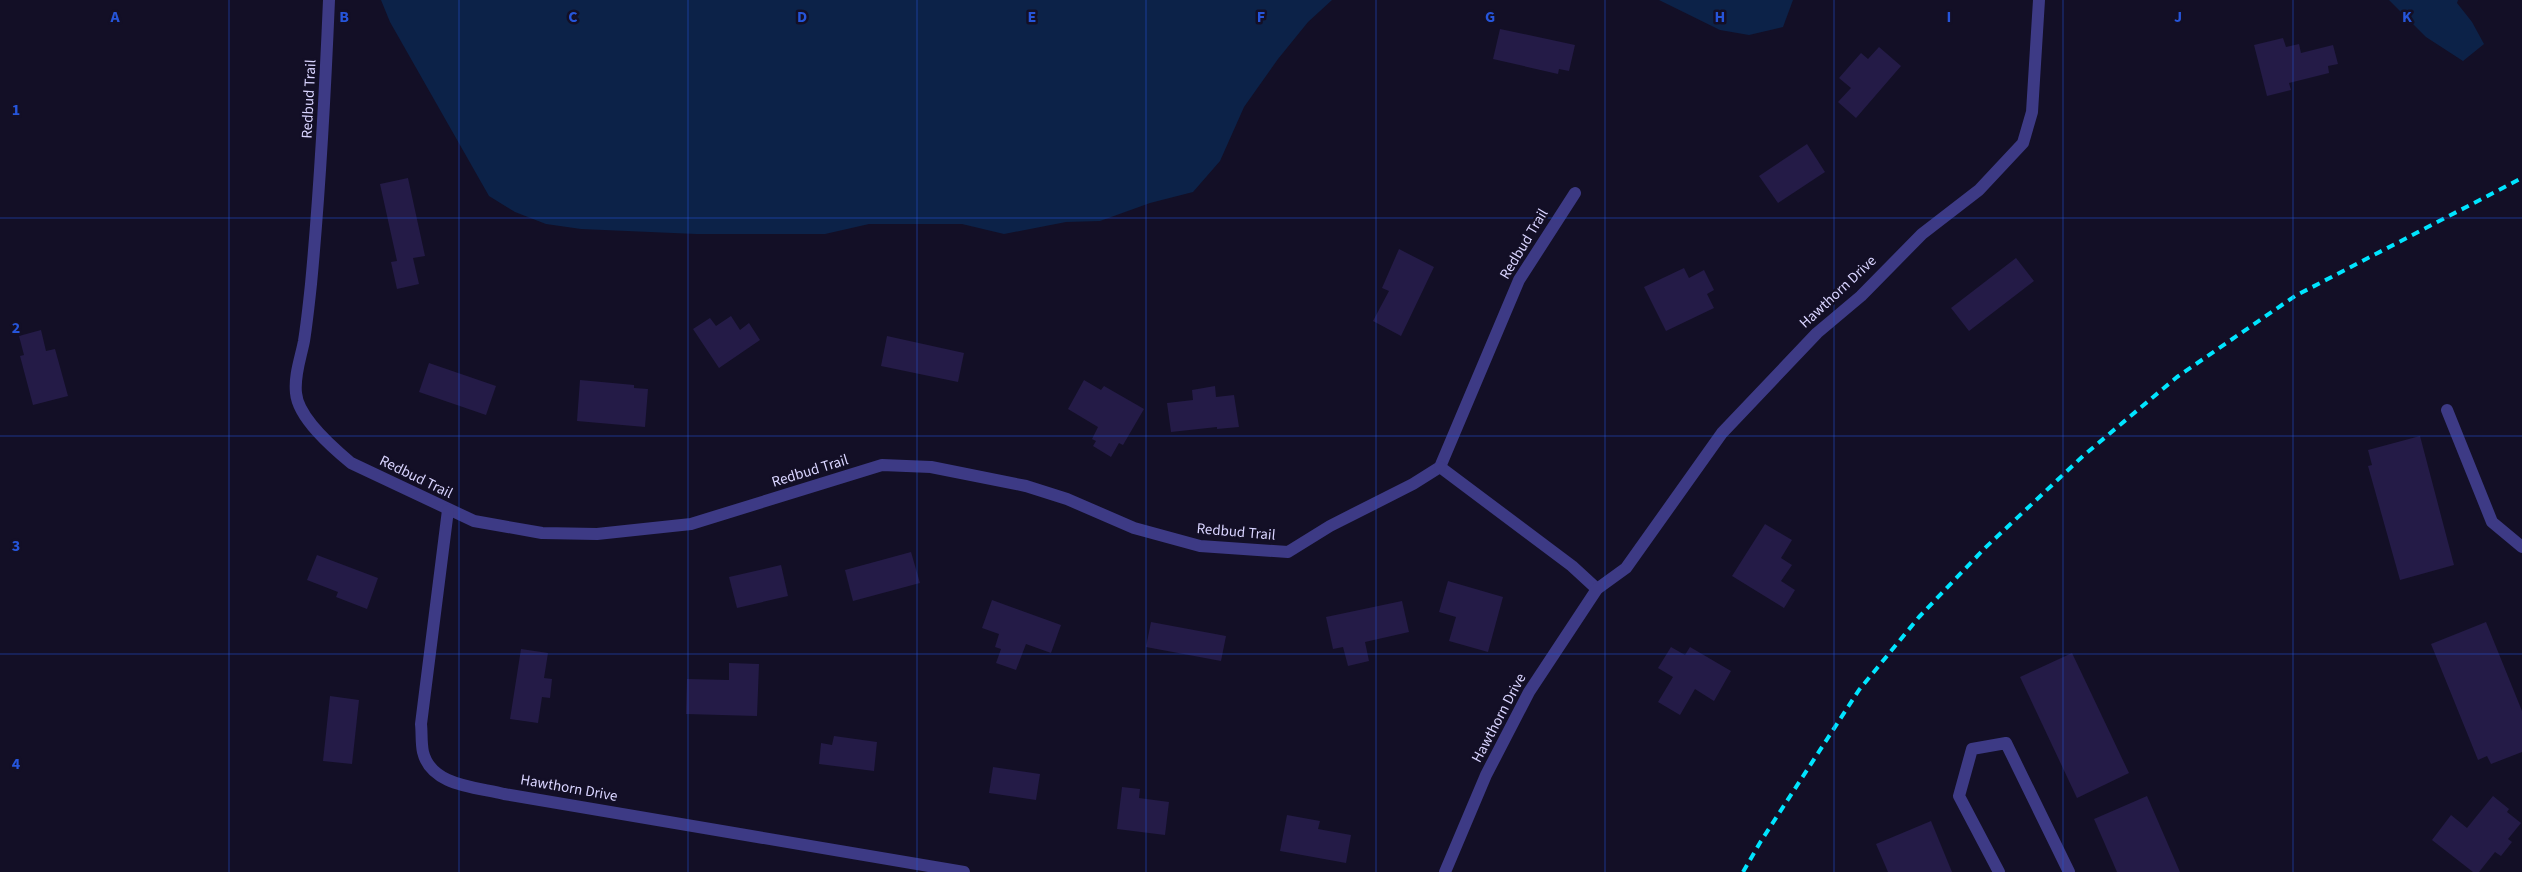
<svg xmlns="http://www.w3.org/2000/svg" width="2522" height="872" viewBox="0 0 2522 872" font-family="'Source Sans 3',sans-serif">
	<rect width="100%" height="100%" fill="#130f26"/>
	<!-- water -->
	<g fill="#0c2248">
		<path d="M381 0H1332L1308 22 1278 59 1244 107 1220 161 1193 192 1150 203 1100 221 1066 222 1004 234 962 224H869L825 234H696L581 229 546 224 515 212 489 196 390 22Z"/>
		<path d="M1659 0H1793L1783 27 1749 35 1720 30Z"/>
		<path d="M2389 0H2458L2457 3 2472 22 2484 44 2463 61 2426 37Z"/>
	</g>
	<!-- building -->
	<g fill="#241b47">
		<path d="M1500 29 1575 45 1569 71 1559 69 1558 74 1493 59Z"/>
		<path d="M2283 38 2286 47 2299 44 2301 53 2333 45 2338 64 2328 66 2329 73 2289 83 2291 90 2267 96 2254 45Z"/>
		<path d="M1879 47 1901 66 1856 118 1838 102 1851 88 1839 78 1861 53 1868 59Z"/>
		<path d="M1807 144 1825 172 1778 203 1759 176Z"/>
		<path d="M408 178 425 256 413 258 419 284 397 289 391 262 397 261 380 184Z"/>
		<path d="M1399 249 1434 267 1401 336 1373 321 1389 291 1382 288Z"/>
		<path d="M2016 258 2034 281 1969 331 1951 308Z"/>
		<path d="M1684 268 1689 278 1704 270 1714 290 1707 294 1714 308 1666 331 1644 287Z"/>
		<path d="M731 316 740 330 749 323 760 340 719 368 693 329 710 318 716 326Z"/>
		<path d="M41 330 46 351 55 349 68 396 33 405 20 356 24 355 19 336Z"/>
		<path d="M887 336 964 353 958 382 881 366Z"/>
		<path d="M429 363 496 386 486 415 419 392Z"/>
		<path d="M580 380 634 385V388L648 389 645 427 577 421Z"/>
		<path d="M1084 380 1101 390 1104 386 1144 409 1123 445 1119 443 1111 457 1093 446 1096 441 1092 439 1098 427 1068 409Z"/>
		<path d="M1215 386 1216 397 1234 395 1239 427 1217 429V427L1171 432 1167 403 1193 400 1192 390Z"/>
		<path d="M2420 436 2454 565 2400 580 2368 466 2372 465 2368 450Z"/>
		<path d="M1765 524 1792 540 1781 558 1792 565 1781 581 1795 590 1784 608 1732 576Z"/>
		<path d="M911 552 920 583 853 601 845 570Z"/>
		<path d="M317 555 378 578 367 609 336 597 338 592 307 580Z"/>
		<path d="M781 565 788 596 737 608 729 577Z"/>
		<path d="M1448 581 1503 597 1488 652 1449 641 1456 617 1439 612Z"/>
		<path d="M992 600 1061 625 1051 653 1026 644 1016 670 996 663 1001 649 995 647 999 634 982 628Z"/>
		<path d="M1402 601 1409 632 1365 642 1369 661 1348 666 1343 647 1333 649 1326 617Z"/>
		<path d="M1151 622 1226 636 1221 661 1146 647Z"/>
		<path d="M2486 622 2522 711V752L2491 764 2487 756 2478 760 2431 644Z"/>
		<path d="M1671 647 1685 655 1690 647 1731 671 1714 701 1695 689 1680 715 1658 702 1673 677 1658 668Z"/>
		<path d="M521 649 548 653 544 678 552 679 550 698 542 697 538 723 510 719Z"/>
		<path d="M2072 653 2129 773 2077 798 2020 677Z"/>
		<path d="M729 663 759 664 757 716 686 714 687 679 729 680Z"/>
		<path d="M330 696 359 700 352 764 323 761Z"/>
		<path d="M834 736 877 742 874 771 819 764 821 743 832 745Z"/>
		<path d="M993 767 1040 774 1036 800 989 793Z"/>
		<path d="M1122 787 1140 789 1139 798 1169 802 1165 835 1117 829Z"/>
		<path d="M2147 796 2180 872H2117L2094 819Z"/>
		<path d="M2493 796 2509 809 2507 812 2521 823 2508 839 2512 842 2501 856 2495 852 2479 872H2473L2432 840 2451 815 2467 828Z"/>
		<path d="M1287 815 1320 821 1318 829 1351 835 1346 863 1280 851Z"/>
		<path d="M1931 821 1952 872H1888L1876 844Z"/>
	</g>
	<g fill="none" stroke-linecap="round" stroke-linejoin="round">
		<!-- street -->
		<g stroke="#3d3a85" stroke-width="12">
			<path d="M329 0C325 95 320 189 311 284 309 303 307 322 304 341 301 357 294 375 296 393 298 418 333 448 351 463L474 521 542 533 597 534 691 524 882 465 931 467 1026 486 1067 499 1134 528 1200 546 1288 552 1330 526 1413 484 1440 467 1519 280 1575 193"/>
			<path d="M2447 410 2492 522 2522 547"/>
			<path d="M1440 467 1572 566 1597 589"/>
			<path d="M448 510 421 724C422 733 421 743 423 752 431 786 476 787 504 794L964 872"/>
			<path d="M1445 872 1486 775 1529 692 1597 589 1626 568 1722 433 1817 333 1861 296 1922 234 1979 190 2023 143 2032 112 2039 0"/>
			<path d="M1999 872 1959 796 1972 749 2006 743 2069 872"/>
		</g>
		<!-- rail -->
		<path stroke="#00e5ff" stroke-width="4" stroke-dasharray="8 6" stroke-linecap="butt" d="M1743 872 1761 841 1859 690 1919 617 1985 548 2083 456 2177 377 2295 296 2522 178"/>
	</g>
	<!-- grid -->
	<path fill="none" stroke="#2655da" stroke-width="1" stroke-opacity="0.55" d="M229 0V872M459 0V872M688 0V872M917 0V872M1146 0V872M1376 0V872M1605 0V872M1834 0V872M2063 0V872M2293 0V872M0 218H2522M0 436H2522M0 654H2522"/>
	<g text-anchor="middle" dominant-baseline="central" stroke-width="5" stroke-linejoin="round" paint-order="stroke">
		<!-- street labels -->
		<g font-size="15" fill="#d9d4ff" stroke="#130f26">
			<text transform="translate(309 99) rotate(-87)">Redbud Trail</text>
			<text transform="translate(1524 244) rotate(-59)">Redbud Trail</text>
			<text transform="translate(1838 292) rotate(-43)">Hawthorn Drive</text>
			<text transform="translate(810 471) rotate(-17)">Redbud Trail</text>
			<text transform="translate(416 477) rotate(26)">Redbud Trail</text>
			<text transform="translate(1236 532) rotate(5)">Redbud Trail</text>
			<text transform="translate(1499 718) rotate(-62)">Hawthorn Drive</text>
			<text transform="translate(569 788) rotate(10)">Hawthorn Drive</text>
		</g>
	</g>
	<g font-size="16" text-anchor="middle" font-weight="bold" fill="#2655da" stroke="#130f26" stroke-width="5" stroke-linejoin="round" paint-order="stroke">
		<text x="115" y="22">A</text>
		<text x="344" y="22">B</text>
		<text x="573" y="22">C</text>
		<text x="802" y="22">D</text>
		<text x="1032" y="22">E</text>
		<text x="1261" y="22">F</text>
		<text x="1490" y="22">G</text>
		<text x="1720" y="22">H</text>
		<text x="1949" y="22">I</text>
		<text x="2178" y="22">J</text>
		<text x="2407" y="22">K</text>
		<text x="16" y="115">1</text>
		<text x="16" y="333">2</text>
		<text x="16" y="551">3</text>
		<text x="16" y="769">4</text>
	</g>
</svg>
